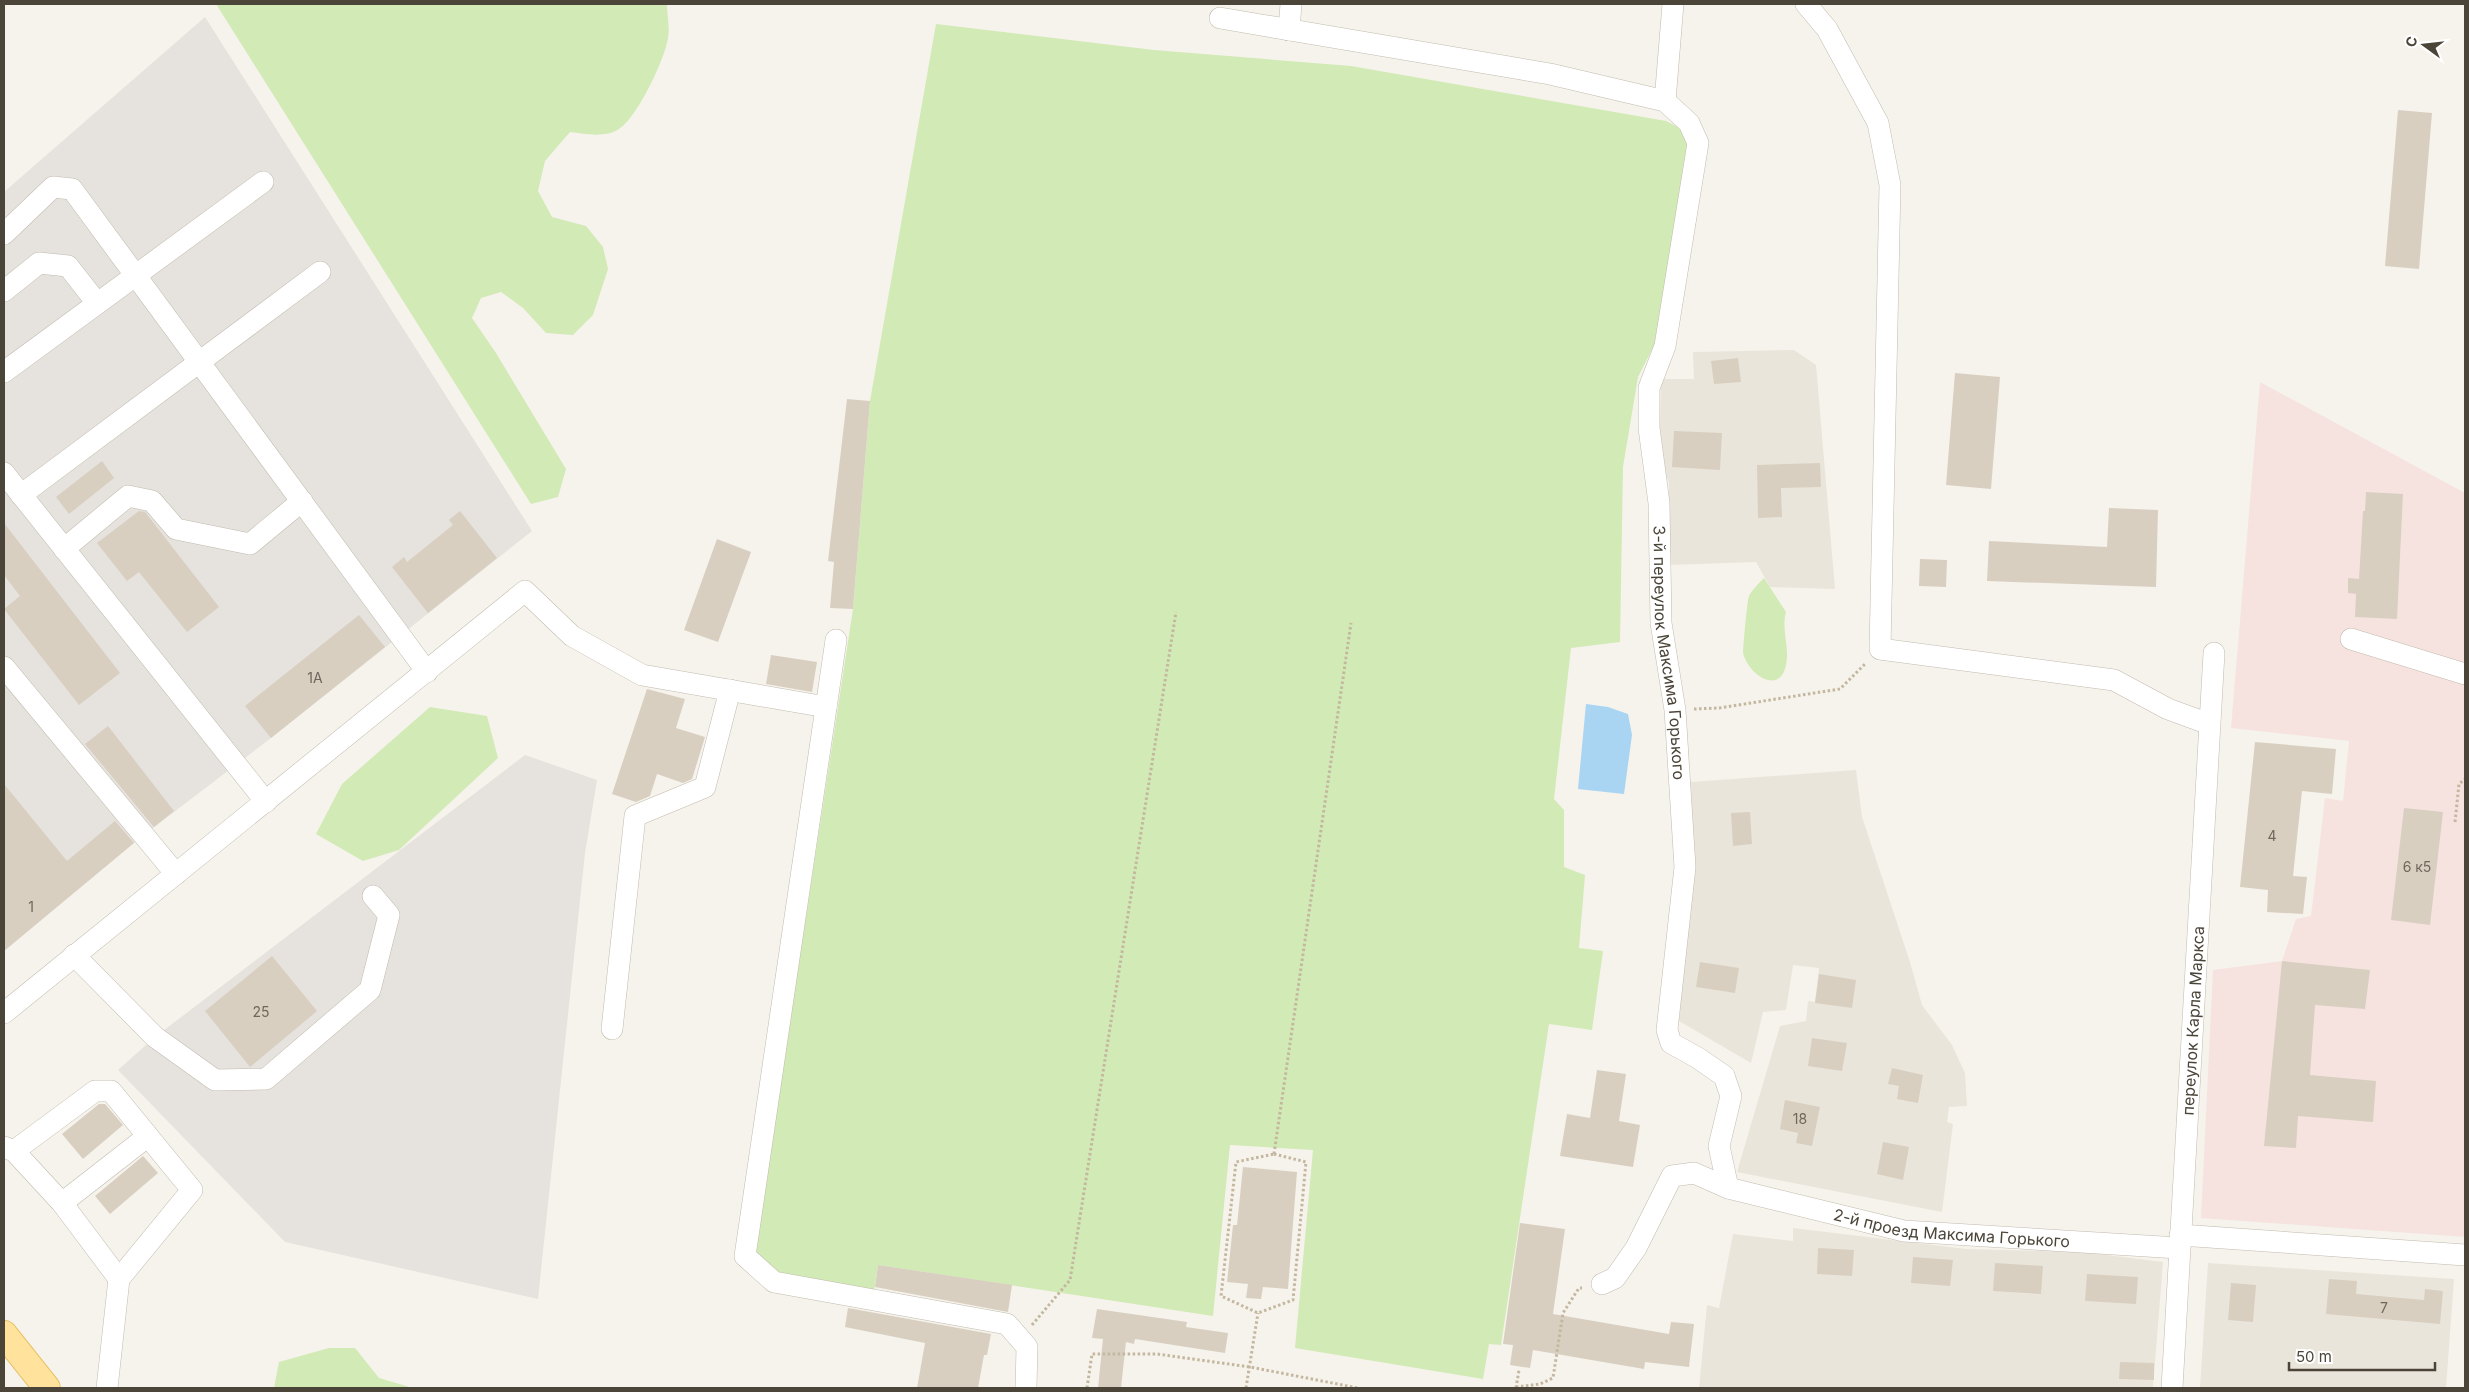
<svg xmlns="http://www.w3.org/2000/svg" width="2469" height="1392" viewBox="0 0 2469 1392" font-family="Inter,sans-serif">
	<rect width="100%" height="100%" fill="#f6f3ec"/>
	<!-- residential -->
	<g fill="#eae5da">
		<path d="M1794 350 1816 365 1835 589 1770 587 1756 562 1669 565V483L1659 453 1661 379H1694L1693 352Z"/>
		<path d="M1856 770 1862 817 1910 962 1922 1005 1952 1045 1965 1073 1967 1106 1949 1107 1947 1122 1953 1124 1942 1212 1737 1172 1780 1026 1806 1021 1808 1001 1815 1002 1819 968 1793 965 1786 1010 1763 1012 1751 1063 1679 1021 1693 853 1691 782Z"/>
		<path d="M1793 1228 1966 1249 2083 1252 2163 1262 2153 1388H1699L1707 1305 1719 1308 1733 1234 1793 1241Z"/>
		<path d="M2208 1263 2454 1279 2446 1388H2200Z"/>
	</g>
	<!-- industrial -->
	<g fill="#e6e2dd">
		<path d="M205 17 532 531 271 738 136 841 4 951V192Z"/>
		<path d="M525 755 597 780 585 853 538 1299 285 1242 118 1070 155 1037Z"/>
	</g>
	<!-- medical -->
	<path fill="#f6e3e0" d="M2260 382 2465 493V1237L2201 1218 2213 970 2282 961 2296 919 2311 916 2325 798 2343 801 2349 741 2231 728Z"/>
	<!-- green -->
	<g fill="#d2eab5">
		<path d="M216 4H667C667 15 670 28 668 38 665 59 637 118 619 129 605 138 586 134 570 132L545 161 538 191 552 217 586 226 603 247 608 269 593 315 573 335 546 333 523 308 501 292 481 298 472 318 496 353 566 469 558 497 531 504Z"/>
		<path d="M936 24 1154 50 1351 66 1666 121 1680 128 1688 147 1660 334 1638 377 1623 467 1620 642 1571 648 1554 799 1564 810V867L1585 875 1579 948 1603 951 1592 1030 1549 1024 1501 1345 1489 1344 1483 1379 1295 1348 1313 1150 1230 1145 1213 1316 878 1265 874 1292 774 1274 754 1257 853 609 870 401Z"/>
		<path d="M1764 578 1786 612C1781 630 1790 647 1786 665 1780 695 1749 676 1743 653 1743 650 1747 600 1749 596 1752 590 1759 583 1764 578Z"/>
		<path d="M430 707 487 716 498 758 399 850 363 861 316 834 342 784Z"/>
		<path d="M329 1348H355L379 1378 413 1388H274L279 1362Z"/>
	</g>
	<!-- water -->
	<path fill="#a9d4f2" d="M1586 704 1608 707 1628 714 1632 735 1624 794 1578 789Z"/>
	<!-- building -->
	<g fill="#d8cfc1">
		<path d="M2398 110 2432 113 2419 269 2385 266Z"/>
		<path d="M1738 358 1741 382 1714 384 1711 361Z"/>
		<path d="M1955 373 2000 377 1991 489 1946 485Z"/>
		<path d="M847 399 870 401 853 609 830 608 834 562 828 561Z"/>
		<path d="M1674 431 1722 433 1720 470 1672 467Z"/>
		<path d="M102 461 114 478 69 514 56 497Z"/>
		<path d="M1820 463 1821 487 1781 488 1782 517 1758 518 1757 465Z"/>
		<path d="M2366 492 2403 494 2397 619 2355 617 2356 594 2348 593V578L2359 579 2363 511H2365Z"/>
		<path d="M2109 508 2158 510 2156 587 1987 581 1989 541 2107 547Z"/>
		<path d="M139 511 145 512 219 607 187 632 139 572 127 581 97 543Z"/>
		<path d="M460 511 497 558 428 613 392 567 404 557 407 562 453 525 449 520Z"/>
		<path d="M4 523 120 673 79 705 4 609 20 596 4 575Z"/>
		<path d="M717 539 751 552 718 642 684 630Z"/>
		<path d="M1920 559 1947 560 1946 587 1919 586Z"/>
		<path d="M359 615 385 647 271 738 245 706Z"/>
		<path d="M771 655 817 662 812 692 766 684Z"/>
		<path d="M647 689 685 699 676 728 705 737 692 779 683 783 657 774 650 796 636 802 612 794Z"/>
		<path d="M108 726 174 811 154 827 85 744Z"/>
		<path d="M2255 742 2336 749 2332 794 2302 791 2293 876 2307 877 2303 914 2267 912 2268 890 2240 887Z"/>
		<path d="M4 784 67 861 115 821 134 843 4 951Z"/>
		<path d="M2404 808 2443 812 2430 925 2391 920Z"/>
		<path d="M1750 812 1752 844 1733 846 1731 813Z"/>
		<path d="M272 956 317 1011 250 1067 205 1011Z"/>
		<path d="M2282 961 2370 970 2365 1009 2315 1005 2310 1075 2376 1081 2373 1122 2298 1116 2296 1148 2264 1146Z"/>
		<path d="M1700 962 1739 968 1735 993 1696 987Z"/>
		<path d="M1819 974 1856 980 1852 1008 1815 1003Z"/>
		<path d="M1812 1038 1847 1043 1842 1071 1808 1066Z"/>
		<path d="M1892 1068 1923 1075 1918 1103 1897 1099 1899 1086 1888 1084Z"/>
		<path d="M1597 1070 1626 1074 1619 1121 1640 1125 1633 1167 1560 1156 1567 1114 1590 1118Z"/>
		<path d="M1785 1100 1820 1107 1812 1146 1796 1143 1798 1133 1780 1129Z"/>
		<path d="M99 1104H105L123 1125 83 1159 62 1134Z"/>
		<path d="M1883 1142 1909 1147 1903 1180 1877 1174Z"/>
		<path d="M143 1156 158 1173 110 1214 95 1196Z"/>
		<path d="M1243 1167 1297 1172 1288 1289 1263 1287 1261 1299 1246 1298 1248 1284 1227 1282 1233 1225H1237Z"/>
		<path d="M1520 1223 1565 1229 1553 1314 1669 1334 1671 1322 1694 1324 1689 1367 1645 1362 1644 1369 1533 1350 1530 1368 1510 1365 1513 1345 1503 1344Z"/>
		<path d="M1818 1248 1854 1250 1852 1276 1817 1274Z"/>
		<path d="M1913 1257 1953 1260 1950 1286 1911 1283Z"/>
		<path d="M1995 1263 2043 1266 2041 1294 1993 1291Z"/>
		<path d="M878 1265 1012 1285 1008 1312 875 1287Z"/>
		<path d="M2087 1274 2138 1277 2136 1304 2085 1301Z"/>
		<path d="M2329 1279 2357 1281 2356 1294 2424 1300 2425 1289 2443 1291 2440 1324 2326 1314Z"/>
		<path d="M2231 1283 2256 1285 2253 1322 2228 1320Z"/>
		<path d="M848 1308 991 1334 987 1355H984L978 1388H917L925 1343 845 1327Z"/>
		<path d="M1097 1309 1187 1322 1186 1327 1228 1333 1225 1353 1135 1339 1134 1344 1126 1342 1121 1388H1098L1103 1339 1092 1338Z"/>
		<path d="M2120 1362 2154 1363V1380L2119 1379Z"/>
	</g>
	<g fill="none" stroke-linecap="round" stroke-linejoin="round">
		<defs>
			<g id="minor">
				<path d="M1806 4 1827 29 1878 123 1890 185 1880 649 2114 680 2168 709 2209 724"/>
				<path id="s1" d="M1220 18 1550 74 1665 101 1689 123 1698 143 1665 346 1649 388V428L1659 503 1661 623 1675 710 1685 867 1667 1030 1671 1043 1698 1058 1724 1076 1731 1096 1719 1146 1728 1188"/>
				<path d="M1289 30 1291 4"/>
				<path d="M1665 101 1673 4"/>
				<path d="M4 234 53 187 72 189 427 672"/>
				<path d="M4 291 39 263 68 266 97 303"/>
				<path d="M4 372 263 182"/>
				<path d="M4 473 266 802"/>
				<path d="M21 495 320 272"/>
				<path d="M64 549 128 496 152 501 176 529 250 544 302 501"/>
				<path d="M2351 639 2465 674"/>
				<path d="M836 640 745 1256 774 1282 1007 1324 1027 1347 1026 1388"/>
				<path d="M4 667 176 874"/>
				<path d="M74 955 155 1037 215 1080 266 1079 370 990 389 915 373 896"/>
				<path d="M4 1013 525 591 572 636 642 675 826 707"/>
				<path d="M612 1029 635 816 705 787 730 690"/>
				<path d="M4 1147 14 1151 62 1203 119 1279"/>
				<path d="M14 1151 95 1091H111L192 1190 119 1279 107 1388"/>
				<path d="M62 1203 148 1136"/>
				<path d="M2180 1235 2465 1255"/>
				<path id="s2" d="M1602 1284 1615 1278 1636 1248 1672 1176 1694 1173 1728 1188 1904 1231 2179 1248"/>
				<path id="s3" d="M2172 1388 2214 653"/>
			</g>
			<path id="major" d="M4 1334 47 1388"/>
		</defs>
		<!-- minor casing -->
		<use href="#minor" stroke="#c2bbae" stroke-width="22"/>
		<!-- major casing -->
		<use href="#major" stroke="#e6c16a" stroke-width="28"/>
		<!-- path -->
		<g stroke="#c4b79f" stroke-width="3" stroke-dasharray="2.5 2.5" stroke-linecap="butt">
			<path d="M1694 709 1719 708 1840 689 1866 663"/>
			<path d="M2455 822 2459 784 2465 779"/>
			<path d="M1274 1154 1351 623"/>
			<path d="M1274 1154 1306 1162 1293 1300 1258 1313 1221 1296 1236 1162Z"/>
			<path d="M1032 1325 1070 1280 1176 612"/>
			<path d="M1516 1387 1540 1384 1553 1378 1563 1313 1579 1288H1582"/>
			<path d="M1087 1388 1092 1354H1157L1250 1367 1358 1388"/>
			<path d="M1246 1388 1258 1313"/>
			<path d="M1516 1388 1519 1370"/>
		</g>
		<!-- minor -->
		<use href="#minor" stroke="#fff" stroke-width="21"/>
		<!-- major -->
		<use href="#major" stroke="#ffe39c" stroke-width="26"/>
	</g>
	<g text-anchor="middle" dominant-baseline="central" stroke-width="4.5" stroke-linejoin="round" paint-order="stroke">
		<!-- number labels -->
		<g font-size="14" fill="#6e675b">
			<text x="315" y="677">1А</text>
			<text x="2272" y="835">4</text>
			<text x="2417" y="866">6 к5</text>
			<text x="31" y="906">1</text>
			<text x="261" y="1011">25</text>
			<text x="1800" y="1118">18</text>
			<text x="2384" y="1307">7</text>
		</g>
		<!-- street labels -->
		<g font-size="16" fill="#4b4439" stroke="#fff">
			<text stroke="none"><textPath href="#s1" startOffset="1024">3-й переулок Максима Горького</textPath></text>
			<text stroke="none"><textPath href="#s3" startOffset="368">переулок Карла Маркса</textPath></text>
			<text stroke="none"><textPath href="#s2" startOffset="419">2-й проезд Максима Горького</textPath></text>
		</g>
	</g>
	<!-- border -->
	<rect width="2469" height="1392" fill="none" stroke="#4b4439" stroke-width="10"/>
	<!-- north arrow -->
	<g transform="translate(2424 45) rotate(285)" stroke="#ffffff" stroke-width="4" paint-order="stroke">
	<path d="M0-4L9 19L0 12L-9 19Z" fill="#4b4439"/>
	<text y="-8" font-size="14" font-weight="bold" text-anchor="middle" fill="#4b4439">С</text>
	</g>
	<!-- scale -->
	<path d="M2289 1362v8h146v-8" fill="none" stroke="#4b4439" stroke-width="2.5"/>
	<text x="2296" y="1362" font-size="15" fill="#4b4439" stroke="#ffffff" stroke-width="4" paint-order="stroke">50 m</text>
</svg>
